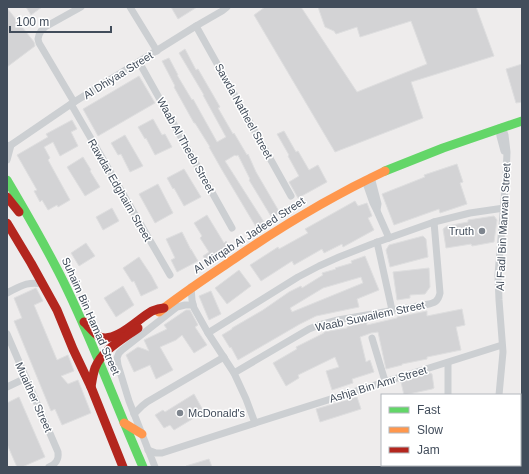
<svg xmlns="http://www.w3.org/2000/svg" width="529" height="474" viewBox="0 0 529 474" font-family="Arial,sans-serif">
	<rect width="100%" height="100%" fill="#eeecec"/>
	<!-- building -->
	<g fill="#d3d3d5" stroke="#dededf" fill-rule="evenodd">
		<path d="M26 7H42L31 15Z"/>
		<path d="M171 7H197L178 19Z"/>
		<path d="M265 7H301L357 92 427 64 411 21 360 37 357 27 336 34 334 31 325 27 318 7H476L494 56 411 82 423 118 335 152 254 15Z"/>
		<path d="M7 8 34 42 35 46 7 67Z"/>
		<path d="M185 49 196 70 198 69 220 107 218 108 233 134 234 133 247 155 248 154 256 172 280 213 272 218 249 180 250 179 238 155 236 156 235 155 225 161 264 222 256 227 222 170 209 147H210L195 123H194L174 87 175 86 162 61 169 58 178 75H177L192 100 193 99 217 142 226 137 203 95H204L179 53Z"/>
		<path d="M522 64V102L516 103 506 69Z"/>
		<path d="M139 76 155 103 98 136 83 109Z"/>
		<path d="M153 119 162 135 165 134 172 147 155 155 146 138 145 139 138 127Z"/>
		<path d="M72 120 77 129 71 132 78 146 60 156 53 142 44 147 50 158 48 160 70 200 58 207 57 205 48 210 42 200 40 202 34 191 37 190 17 155 48 137 46 134Z"/>
		<path d="M284 131 296 152 298 151 309 170 318 165 327 182 298 198 289 182 299 176 288 156 289 155 277 134Z"/>
		<path d="M125 135 143 166 130 172 121 154 118 155 111 143Z"/>
		<path d="M83 157 91 170 90 171 100 187 85 196 67 167Z"/>
		<path d="M457 164 463 182 460 183 467 204 440 213 439 209 394 225 382 194 425 177 424 175Z"/>
		<path d="M184 169 201 197 184 206 174 188 173 189 167 178Z"/>
		<path d="M158 184 173 213 155 223 139 194Z"/>
		<path d="M355 201 358 206 367 203 372 216 368 218 374 230 343 247 342 244 324 253 322 249 294 265 292 261 261 281 250 265 278 247 279 249 308 233 305 229Z"/>
		<path d="M112 208 119 221 103 230 96 217Z"/>
		<path d="M207 215 224 243 226 241 230 247 207 262 203 256 209 252 200 238 202 236 194 223Z"/>
		<path d="M494 216 497 220 494 242 472 246 471 244 446 248 443 229 447 226 468 222V220Z"/>
		<path d="M182 232 191 250V249L198 261 177 272 171 260 175 258 166 239Z"/>
		<path d="M423 236 426 239 428 257 390 267 386 250 389 245Z"/>
		<path d="M86 243 95 256 79 266 71 253Z"/>
		<path d="M365 256 379 290 357 299 359 307 316 316 300 324 238 360 231 347 230 348 222 335 232 329V328L263 310 289 292 301 286 302 288 323 275 322 273 336 269 335 268 352 263 351 261ZM361 277 363 283 292 312 290 308 323 288Z"/>
		<path d="M139 257 151 275 158 288 141 296 134 281 132 282 123 268Z"/>
		<path d="M429 268 430 287 425 294 410 295V298L397 300 393 272Z"/>
		<path d="M239 270 251 286 227 304 215 288Z"/>
		<path d="M123 286 134 305 116 317 104 298Z"/>
		<path d="M36 288 43 301 34 305 57 360 68 355 74 371 61 376 68 384 78 380 91 413 62 425 55 409 51 411 14 321 22 318 14 298Z"/>
		<path d="M211 291 221 314 209 320 199 296Z"/>
		<path d="M462 309 465 325 456 327 461 350 427 357V359L402 364V365L386 369 378 332 371 333 360 337 366 362 370 360 374 372 352 379 353 383 332 390 326 371 339 367 335 357 298 375 299 378 286 386 273 363 297 349 296 347 324 333V332L347 328V327L367 322V325L397 318V317L427 311V316Z"/>
		<path d="M186 310H190L198 325 195 327 207 345 194 353 182 335 176 340 160 347 173 370 156 379 150 365 134 372 126 355 138 347 149 351 144 340 167 329 164 325Z"/>
		<path d="M430 373 432 374 434 388 432 389 404 395 401 382Z"/>
		<path d="M194 394 204 412 174 430 170 425 164 428 155 415 163 410 165 412Z"/>
		<path d="M19 397 45 457 22 467H17L7 444V403Z"/>
		<path d="M357 397 361 409 320 422 316 409Z"/>
		<path d="M209 459 212 467H187L186 466Z"/>
	</g>
	<g fill="none" stroke-linecap="round" stroke-linejoin="round">
		<!-- street -->
		<g stroke="#cccfd2" stroke-width="7">
			<path d="M130 7 157 51"/>
			<path d="M196 26 291 196"/>
			<path d="M139 62 232 228"/>
			<path d="M74 102 39 43 38 39 39 35 41 31 45 27 81 7"/>
			<path d="M71 104 170 275"/>
			<path d="M499 128 500 136 504 151"/>
			<path d="M7 146 11 145 71 104 196 26 222 11 227 7"/>
			<path d="M7 160 11 145"/>
			<path d="M371 177 378 204 377 210"/>
			<path d="M365 180 373 203 377 211 389 238"/>
			<path d="M377 242 392 310"/>
			<path d="M191 287 192 300 194 308 208 333 234 373 246 399 255 423"/>
			<path d="M7 293C21 286 27 281 43 284"/>
			<path d="M208 333 298 277 319 266 339 257 372 244 434 222 470 213 504 208"/>
			<path d="M7 334 58 452C59 460 56 464 49 467"/>
			<path d="M372 338 385 381"/>
			<path d="M448 363V395"/>
			<path d="M234 373 309 329 319 325 338 320 424 305C433 303 438 303 440 293L434 222"/>
			<path d="M7 387 26 378"/>
			<path d="M499 395 503 352 499 300 498 275 506 177 507 152 505 135 502 127"/>
			<path d="M134 414 142 406 147 402 224 357"/>
			<path d="M148 450 156 453H162C275 416 389 381 502 345"/>
			<path d="M155 467 129 401 118 365 117 358 119 353 122 350 177 307 185 305H193"/>
			<path d="M447 467V465"/>
			<path d="M495 467 496 465"/>
		</g>
		<!-- fast -->
		<g stroke="#63d668" stroke-width="9">
			<path d="M385 171 443 148 522 121"/>
			<path d="M7 180C28 216 49 251 67 289 95 347 117 408 143 467"/>
		</g>
		<!-- slow -->
		<g stroke="#ff974d" stroke-width="9">
			<path d="M159 312C183 293 209 276 234 259 282 226 332 196 385 171"/>
			<path d="M124 423 142 434"/>
		</g>
		<!-- jam -->
		<g stroke="#b3261e" stroke-width="9">
			<path d="M7 197 19 212"/>
			<path d="M7 223 31 263 57 310 73 349 91 387 123 467"/>
			<path d="M84 322C89 326 94 334 100 337 116 343 139 318 152 311L158 309 164 308"/>
			<path d="M91 387C92 381 93 374 95 368 102 350 123 339 138 328"/>
		</g>
	</g>
	<!-- markers -->
	<g fill="#7e858e" stroke="#fff" stroke-width="1.5">
		<circle cx="482" cy="231" r="4"/>
		<circle cx="180" cy="413" r="4"/>
	</g>
	<g text-anchor="middle" dominant-baseline="central" stroke-width="3" stroke-linejoin="round" paint-order="stroke">
		<!-- street labels -->
		<g font-size="11" fill="#424d5b" stroke="#fff">
			<text transform="translate(118 75) rotate(-32)">Al Dhiyaa Street</text>
			<text transform="translate(244 111) rotate(61)">Sawda Natheel Street</text>
			<text transform="translate(186 145) rotate(61)">Waab Al Theeb Street</text>
			<text transform="translate(120 190) rotate(60)">Rawdat Edghaim Street</text>
			<text transform="translate(503 227) rotate(-87)">Al Fadl Bin Marwan Street</text>
			<text transform="translate(249 235) rotate(-33)">Al Mirqab Al Jadeed Street</text>
			<text transform="translate(91 316) rotate(66)">Suhaim Bin Hamad Street</text>
			<text transform="translate(370 316) rotate(-12)">Waab Suwailem Street</text>
			<text transform="translate(378 384) rotate(-17)">Ashja Bin Amr Street</text>
			<text transform="translate(34 397) rotate(66)">Muaither Street</text>
		</g>
		<!-- poi labels -->
		<g font-size="11" fill="#424d5b" stroke="#fff" text-anchor="end">
			<text x="474" y="231">Truth</text>
			<text x="188" y="413" text-anchor="start">McDonald's</text>
		</g>
	</g>
	<!-- border -->
	<rect width="529" height="474" fill="none" stroke="#424d5b" stroke-width="16"/>
	<!-- legend -->
	<rect x="381" y="394" width="140" height="72" fill="#ffffff" stroke="#b3b8bd"/>
	<rect x="389" y="407" width="20" height="6" fill="#63d668" stroke="#b3b8bd"/>
	<text x="417" y="414" font-size="12" fill="#424d5b">Fast</text>
	<rect x="389" y="427" width="20" height="6" fill="#ff974d" stroke="#b3b8bd"/>
	<text x="417" y="434" font-size="12" fill="#424d5b">Slow</text>
	<rect x="389" y="447" width="20" height="6" fill="#b3261e" stroke="#b3b8bd"/>
	<text x="417" y="454" font-size="12" fill="#424d5b">Jam</text>
	<!-- scale -->
	<path d="M10 26v6h101v-6" fill="none" stroke="#424d5b" stroke-width="2"/>
	<text x="16" y="26" font-size="12" fill="#424d5b" stroke="#ffffff" stroke-width="3" paint-order="stroke">100 m</text>
</svg>
